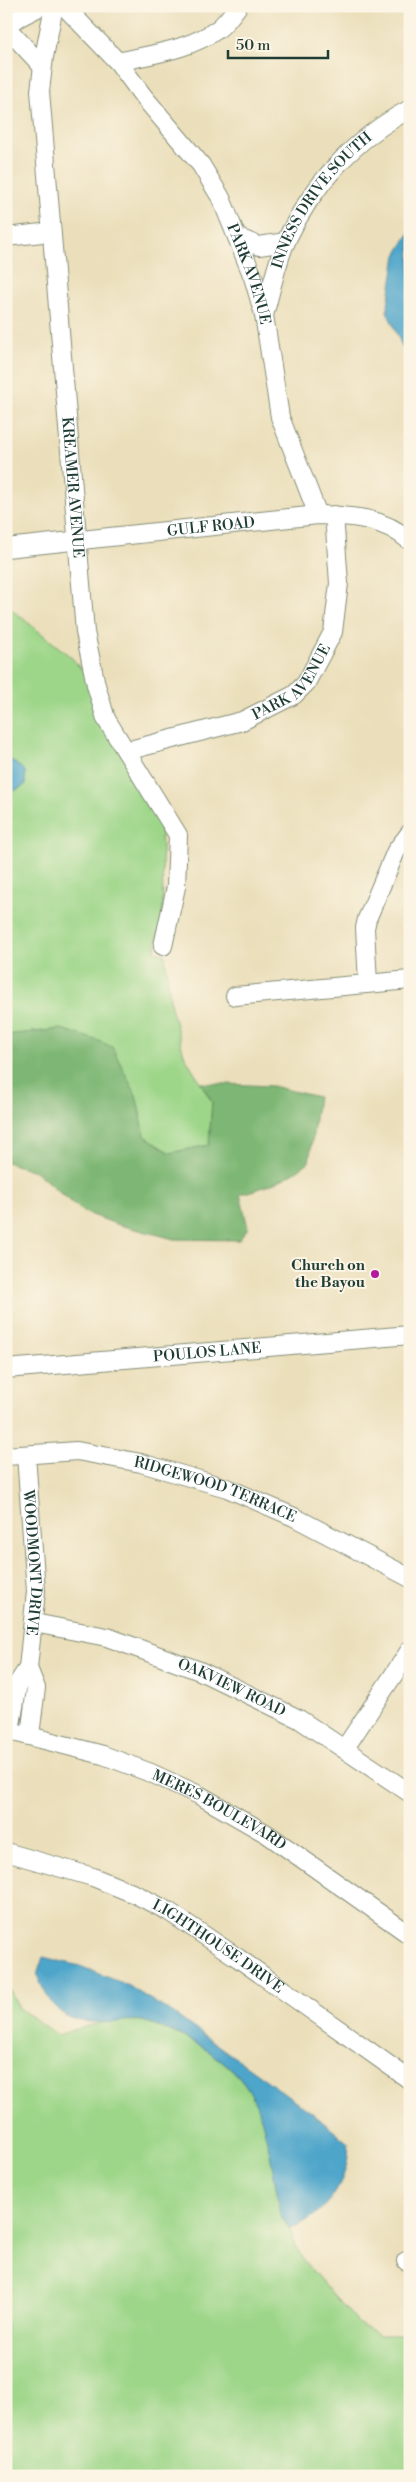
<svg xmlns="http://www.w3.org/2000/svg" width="416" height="2482" viewBox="0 0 416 2482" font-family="'Libre Bodoni',serif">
	<rect width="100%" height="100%" fill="#fcf5e5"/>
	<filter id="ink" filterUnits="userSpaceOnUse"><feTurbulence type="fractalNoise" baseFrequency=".02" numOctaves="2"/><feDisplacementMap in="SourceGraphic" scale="10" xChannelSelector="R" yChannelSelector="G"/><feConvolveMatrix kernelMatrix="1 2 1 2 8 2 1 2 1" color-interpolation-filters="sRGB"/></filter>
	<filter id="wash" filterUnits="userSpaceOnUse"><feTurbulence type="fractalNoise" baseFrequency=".0096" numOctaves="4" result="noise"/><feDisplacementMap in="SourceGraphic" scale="20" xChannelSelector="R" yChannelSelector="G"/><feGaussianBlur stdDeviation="1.12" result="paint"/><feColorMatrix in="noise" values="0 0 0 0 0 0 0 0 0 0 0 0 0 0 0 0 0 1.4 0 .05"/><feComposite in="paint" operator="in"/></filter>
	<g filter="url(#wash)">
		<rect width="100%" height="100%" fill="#ebdfbb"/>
		<!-- green -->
		<g fill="#9dd689" stroke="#5e8a5e">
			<path d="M6 605 72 658 87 676 159 815 162 846 163 914 155 951 165 954 171 1007 184 1055 212 1102 209 1145 170 1153 145 1136 136 1095 62 1029 6 1035V795L25 785V772L6 756Z"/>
			<path d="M6 1983 19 2008 58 2035C85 2026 110 2019 139 2021 145 2021 152 2024 157 2026 195 2040 240 2065 256 2104 270 2138 274 2183 282 2219L289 2228 302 2259 359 2324 379 2335H410V2476H6Z"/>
		</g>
		<!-- forest -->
		<path fill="#7eb775" stroke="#4e7a54" d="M62 1029 99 1041 112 1047 136 1095 145 1136 170 1153 209 1145 212 1102 201 1083 272 1086 318 1097 309 1162C285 1180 268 1187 240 1194L248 1228 239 1240 174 1239 116 1224 82 1211 35 1171 6 1162V1035Z"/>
		<!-- water -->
		<g fill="#4da5ca" stroke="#36717f">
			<path d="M410 232V365L387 311 396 255Z"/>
			<path d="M6 756 25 771V785L6 795Z"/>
			<path d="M43 1957 80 1966 127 1985 174 2014 311 2112 348 2143C352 2178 323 2219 290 2228L282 2219C274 2182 268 2118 247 2087 228 2057 177 2030 143 2021 135 2019 124 2021 116 2022 70 2024 55 2019 37 1975Z"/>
		</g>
	</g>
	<g filter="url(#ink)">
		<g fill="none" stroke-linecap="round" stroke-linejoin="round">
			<defs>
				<g id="minor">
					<path id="s1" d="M54 6 44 57 40 91 85 632 96 685 106 719 178 835 176 887 163 946"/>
					<path id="s2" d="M64 6 118 62 143 96 201 165 221 198 253 277 264 315 280 417 318 515"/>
					<path d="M6 24 41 6"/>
					<path d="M6 27 42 66"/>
					<path d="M118 62C151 54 189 50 218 29 226 23 232 14 238 6"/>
					<path d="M6 237 51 232"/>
					<path d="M239 238 259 246 286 242"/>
					<path id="s3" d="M264 315C271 291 276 264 286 241 312 185 355 138 410 109"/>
					<path id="s4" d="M6 548 318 515C352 516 383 517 410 541"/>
					<path id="s5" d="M126 751 242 721 294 695 306 683 333 632 339 583 334 515"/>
					<path d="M368 983 365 928 367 919 396 851 410 833"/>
					<path d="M235 996 410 980"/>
					<path id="s6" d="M6 1369 410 1335"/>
					<path id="s7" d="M26 1455 36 1591 28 1668"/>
					<path id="s8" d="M6 1456 77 1451 141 1463 227 1488 294 1517 410 1578"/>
					<path id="s9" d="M34 1623 107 1637 200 1671 299 1719 410 1793"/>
					<path id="s10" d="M6 1730 103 1755 151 1773 199 1795 267 1834 410 1935"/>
					<path d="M10 1731 18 1683 28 1668 36 1688 30 1735"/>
					<path d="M345 1748 410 1650"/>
					<path id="s11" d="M6 1852 93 1877 137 1895 168 1911 238 1958 410 2080"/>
					<path d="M406 2261 410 2260"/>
				</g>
			</defs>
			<!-- minor casing -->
			<use href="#minor" stroke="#858e78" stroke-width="20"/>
			<!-- minor -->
			<use href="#minor" stroke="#fff" stroke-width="18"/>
		</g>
	</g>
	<!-- markers -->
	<circle fill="#b5179e" stroke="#fcf5e5" stroke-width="2" cx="375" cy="1274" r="5"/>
	<g text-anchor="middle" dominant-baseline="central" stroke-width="4" stroke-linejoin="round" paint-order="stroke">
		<!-- street labels -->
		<g font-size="15" fill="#1f3d34" stroke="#fcf5e5">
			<text stroke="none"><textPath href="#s3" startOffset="131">INNESS DRIVE SOUTH</textPath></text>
			<text stroke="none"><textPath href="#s2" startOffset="330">PARK AVENUE</textPath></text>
			<text stroke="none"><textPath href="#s1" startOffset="484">KREAMER AVENUE</textPath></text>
			<text stroke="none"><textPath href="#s4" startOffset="206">GULF ROAD</textPath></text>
			<text stroke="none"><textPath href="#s5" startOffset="185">PARK AVENUE</textPath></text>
			<text stroke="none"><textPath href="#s6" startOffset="202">POULOS LANE</textPath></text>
			<text stroke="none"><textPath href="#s8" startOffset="215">RIDGEWOOD TERRACE</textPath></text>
			<text stroke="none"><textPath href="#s7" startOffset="108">WOODMONT DRIVE</textPath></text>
			<text stroke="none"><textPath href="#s9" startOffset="209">OAKVIEW ROAD</textPath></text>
			<text stroke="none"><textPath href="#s10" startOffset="229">MERES BOULEVARD</textPath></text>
			<text stroke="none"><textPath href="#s11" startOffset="234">LIGHTHOUSE DRIVE</textPath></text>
		</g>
		<!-- poi labels -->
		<g font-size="15" font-weight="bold" fill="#1f3d34" stroke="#fcf5e5" text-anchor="end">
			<text x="365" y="1265">Church on<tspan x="365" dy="17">the Bayou</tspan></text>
		</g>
	</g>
	<!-- margin -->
	<rect width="416" height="2482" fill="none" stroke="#fcf5e5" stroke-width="25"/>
	<!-- scale -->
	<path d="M228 50v8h100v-8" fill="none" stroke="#1f3d34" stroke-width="2.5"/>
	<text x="236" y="50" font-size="15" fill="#1f3d34" stroke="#fcf5e5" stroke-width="4" paint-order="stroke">50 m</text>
</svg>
